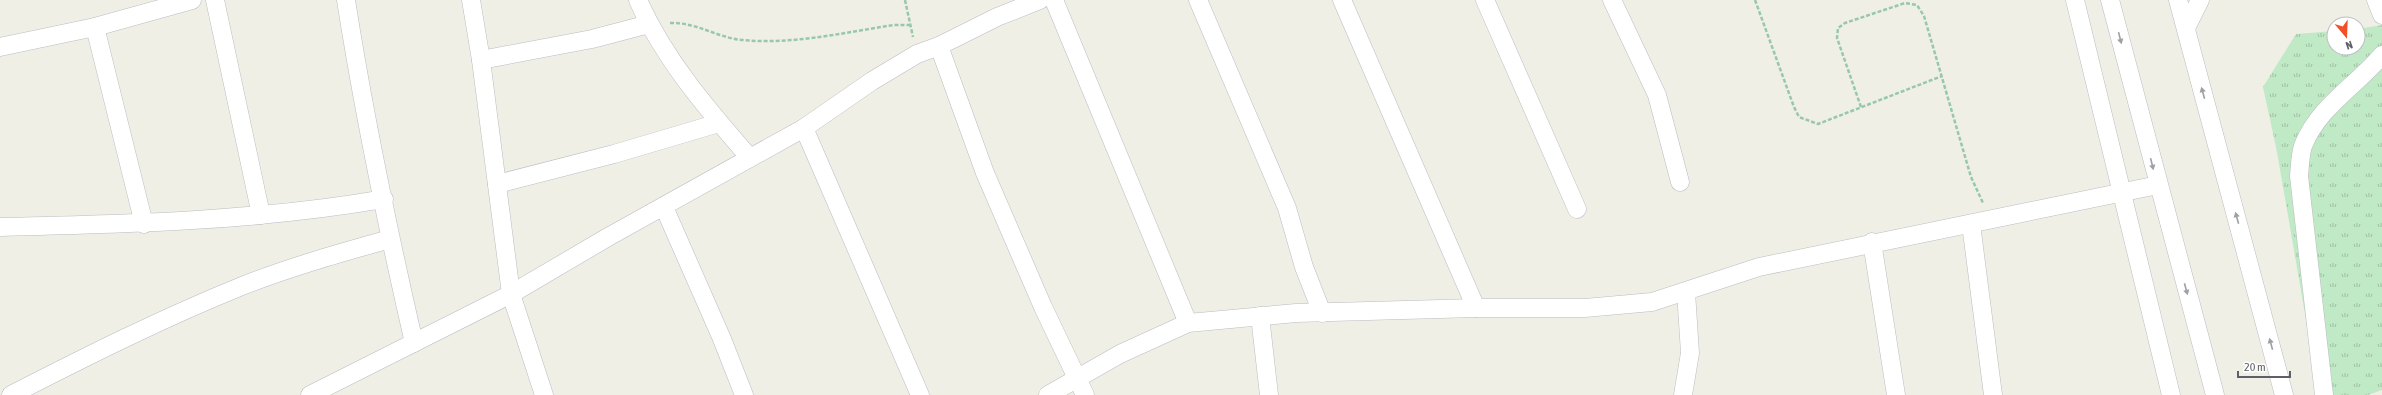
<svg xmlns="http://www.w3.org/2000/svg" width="2382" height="395" viewBox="0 0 2382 395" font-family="'Asap Condensed',sans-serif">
	<defs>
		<pattern id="park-tufts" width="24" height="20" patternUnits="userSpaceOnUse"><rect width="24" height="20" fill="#c0e9c5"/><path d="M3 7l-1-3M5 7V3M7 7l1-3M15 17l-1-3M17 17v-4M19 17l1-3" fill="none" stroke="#9fc0a4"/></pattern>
	</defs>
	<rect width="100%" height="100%" fill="#f0efe5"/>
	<!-- park -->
	<path fill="url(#park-tufts)" d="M2382 25V390L2368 395H2319L2277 152 2263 87 2296 34 2334 31V48H2358V29Z"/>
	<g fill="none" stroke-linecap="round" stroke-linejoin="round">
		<defs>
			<g id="minor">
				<path d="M215 0 261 215"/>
				<path d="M346 0C364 115 388 230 414 343"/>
				<path d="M471 0 481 60 511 294 544 395"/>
				<path d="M638 0C664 59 708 110 750 158"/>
				<path d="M1054 0 1188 323"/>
				<path d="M1198 0 1287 208 1304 267 1322 313"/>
				<path d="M1342 0 1476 308"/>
				<path d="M1485 0 1577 209"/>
				<path d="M1612 0 1657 95 1680 182"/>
				<path d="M2075 0 2171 395"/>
				<path d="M2110 0 2215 395"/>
				<path d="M2178 0 2284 395"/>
				<path d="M2376 0 2382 15"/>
				<path d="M95 27 144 224"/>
				<path d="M2186 28 2200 0"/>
				<path d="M939 46 985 173 1043 307 1085 395"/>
				<path d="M0 47 95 27 192 0"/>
				<path d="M481 60 592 39 649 24"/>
				<path d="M804 128 920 395"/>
				<path d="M497 184 614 154 719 123"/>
				<path d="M664 207 722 339 744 395"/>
				<path d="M1971 224 1993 395"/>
				<path d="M0 227C128 224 257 221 384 199"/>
				<path d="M1872 242 1896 395"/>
				<path d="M1260 316 1269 395"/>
				<path d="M11 395C87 356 163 318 242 286 290 267 340 253 390 239"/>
				<path d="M310 395 511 294 608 237 804 128 872 81 917 54 939 46 997 17 1040 0"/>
				<path d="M1048 395 1120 354 1188 323 1296 313 1476 308H1585L1652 302 1759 267 2158 185"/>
				<path d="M1683 395 1690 353 1686 292"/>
				<path d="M2324 395 2299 176C2300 167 2300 155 2303 146 2318 107 2357 85 2382 55"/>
			</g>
		</defs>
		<!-- minor casing -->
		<use href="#minor" stroke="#babcc2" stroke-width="19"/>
		<!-- path -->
		<g stroke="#98c8ab" stroke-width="2.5" stroke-dasharray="4 2" stroke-linecap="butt">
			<path d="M905 0 913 37"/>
			<path d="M1755 0 1794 107 1799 117 1818 124 1942 76"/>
			<path d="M670 23C697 22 717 38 743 40 793 45 846 32 894 25H911"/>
			<path d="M1861 107 1837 38 1838 28 1845 23 1905 3 1917 5 1924 16 1971 177 1983 203"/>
		</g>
		<!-- minor -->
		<use href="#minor" stroke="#fff" stroke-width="18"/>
	</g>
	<!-- one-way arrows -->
	<defs><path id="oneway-solid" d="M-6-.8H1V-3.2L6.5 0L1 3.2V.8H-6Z"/></defs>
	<g fill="#9ea0a3">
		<use href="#oneway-solid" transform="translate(2120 38) rotate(76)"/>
		<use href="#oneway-solid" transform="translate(2203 93) rotate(-105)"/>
		<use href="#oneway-solid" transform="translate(2152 164) rotate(76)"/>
		<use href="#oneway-solid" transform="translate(2237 218) rotate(-105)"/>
		<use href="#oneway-solid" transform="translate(2186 289) rotate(75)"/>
		<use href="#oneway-solid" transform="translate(2271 344) rotate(-105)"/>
	</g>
	<!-- north arrow -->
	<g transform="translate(2346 36) rotate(161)"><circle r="19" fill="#ffffff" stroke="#bebfc2"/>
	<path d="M0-3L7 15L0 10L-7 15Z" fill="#f45028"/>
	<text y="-6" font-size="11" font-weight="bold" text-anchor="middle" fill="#5d6066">N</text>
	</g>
	<!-- scale -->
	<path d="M2238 371v6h52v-6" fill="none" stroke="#5d6066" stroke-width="2"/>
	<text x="2244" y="371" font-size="12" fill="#5d6066" stroke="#ffffff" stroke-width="3" paint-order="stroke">20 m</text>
</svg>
